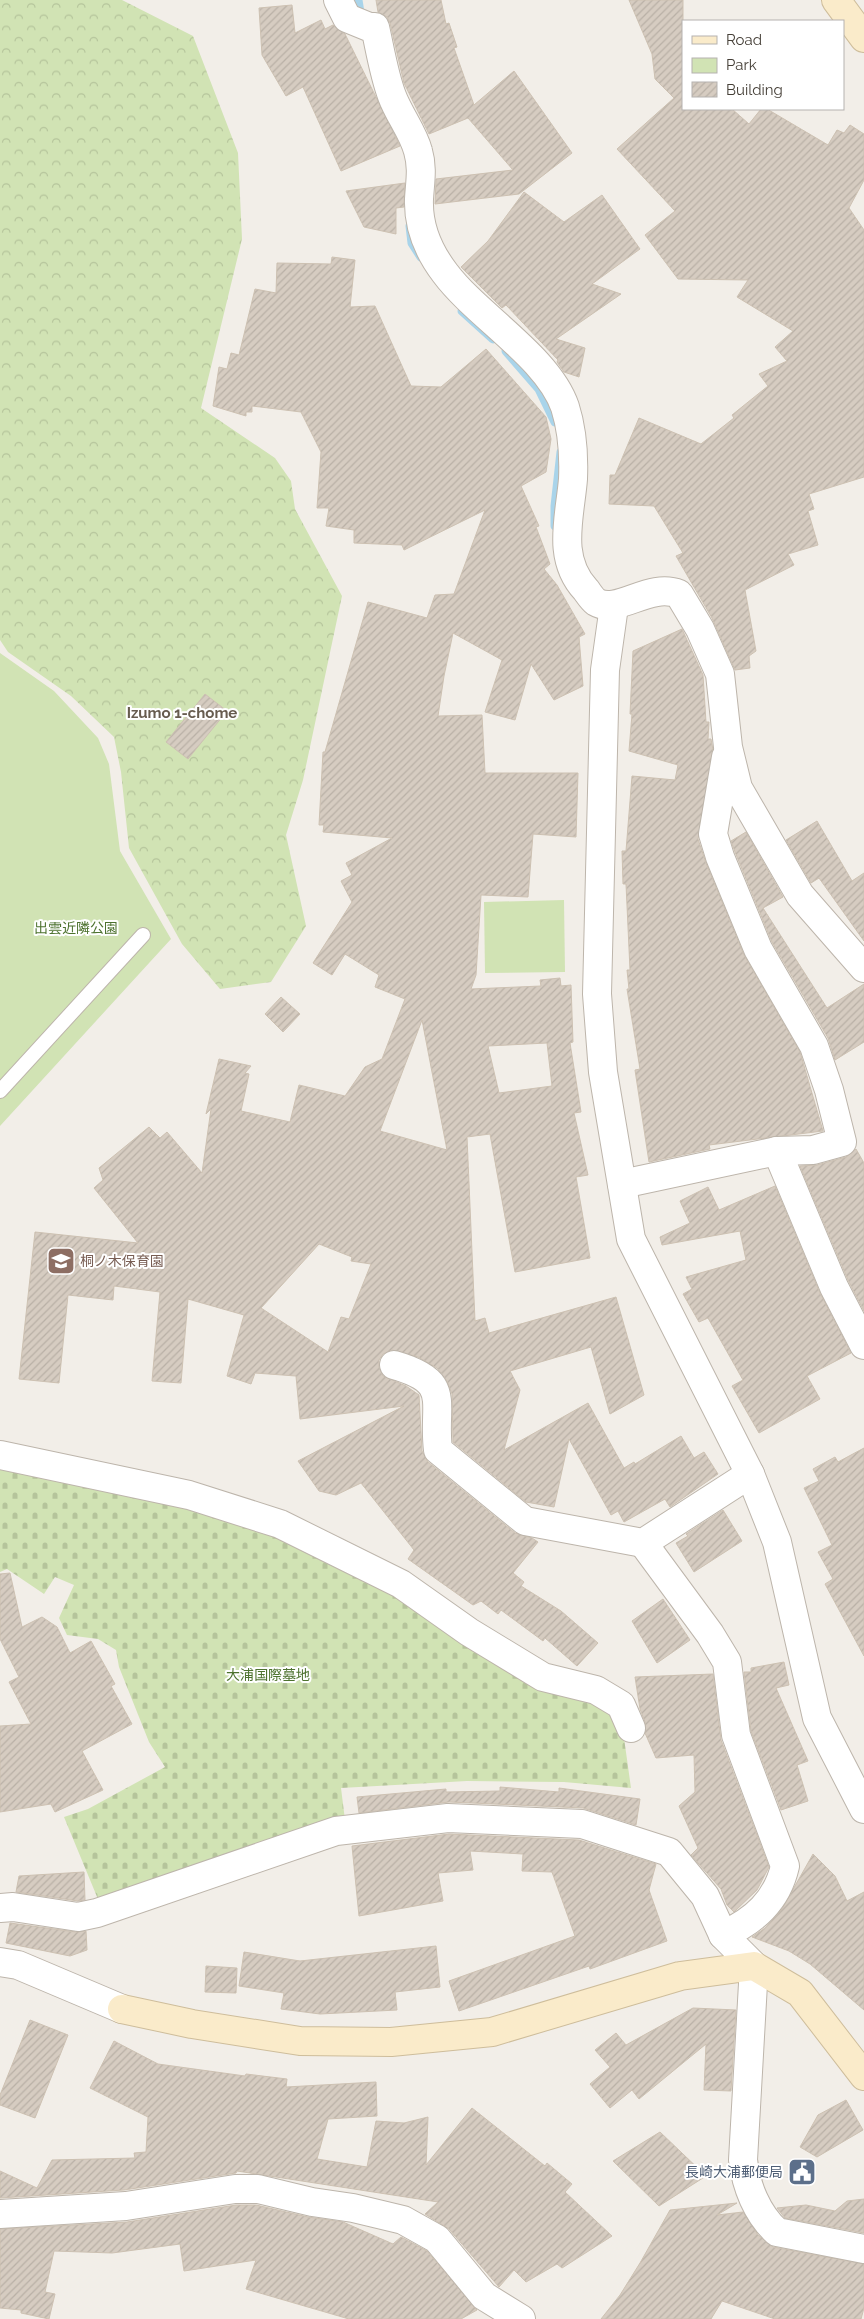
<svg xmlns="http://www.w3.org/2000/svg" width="864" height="2319" viewBox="0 0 864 2319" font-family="Raleway,'Noto Sans JP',sans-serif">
	<defs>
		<pattern id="forest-crowns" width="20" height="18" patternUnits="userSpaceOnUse" patternTransform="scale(1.25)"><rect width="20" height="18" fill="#d1e3b4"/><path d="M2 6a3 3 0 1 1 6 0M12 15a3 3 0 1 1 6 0" fill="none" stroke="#b5c49b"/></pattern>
		<pattern id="cemetery-stones" width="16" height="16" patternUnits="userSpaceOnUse" patternTransform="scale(1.25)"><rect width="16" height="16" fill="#d1e3b4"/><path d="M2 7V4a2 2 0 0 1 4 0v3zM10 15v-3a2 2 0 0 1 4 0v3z" fill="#b5c49b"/></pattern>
		<pattern id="building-hatch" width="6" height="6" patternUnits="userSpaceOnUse" patternTransform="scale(1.25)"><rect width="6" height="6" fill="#d6ccc1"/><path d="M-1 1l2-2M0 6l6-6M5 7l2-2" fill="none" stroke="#b9b0a6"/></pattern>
	</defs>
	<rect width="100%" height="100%" fill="#f2eee8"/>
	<!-- forest -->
	<path fill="url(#forest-crowns)" d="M0 0H122L193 36 238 153 242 239 201 408 275 458 291 481 295 509 342 596 303 780 286 835 306 926 271 982 220 989 182 944 129 848 121 772 114 737 71 696 8 652 0 640Z"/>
	<!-- cemetery -->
	<path fill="url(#cemetery-stones)" d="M0 1463 272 1527 600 1699 617 1717 624 1738 631 1788 564 1782 467 1781 341 1788 345 1820 100 1904 64 1817 88 1809 165 1767 149 1742 119 1667 116 1650 98 1639 67 1635 59 1618 74 1585 55 1577 44 1594 7 1569 0 1572Z"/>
	<!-- park -->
	<g fill="#d1e3b4">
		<path d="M0 653 54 691 98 738 109 764 120 851 171 939 0 1126Z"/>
		<path d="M564 900 565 972 485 973 484 902Z"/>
	</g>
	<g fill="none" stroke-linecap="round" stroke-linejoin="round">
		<!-- stream -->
		<g stroke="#a9d4ea" stroke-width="9">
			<path d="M358 0 361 19"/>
			<path d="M381 102 385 115 395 131"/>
			<path d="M410 226 412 243 421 257"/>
			<path d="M462 311 493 339"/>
			<path d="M506 351 539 389 555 422"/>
			<path d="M555 526V506L561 452"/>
		</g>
	</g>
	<!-- building -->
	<g fill="url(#building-hatch)" stroke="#cdc1b2" fill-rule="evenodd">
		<path d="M376 0H441L446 24 449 23 457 47 454 48 474 105 514 71 572 153 519 194 435 204 436 179 513 170 468 118 429 134 404 83 390 23 387 17 378 12Z"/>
		<path d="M629 0H683V109H732L749 124 761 109H767L828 145 837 130 844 133 850 125 864 134V180L849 208 864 230V477L809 494 814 509 808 511 818 545 788 554 794 565 745 590 756 651 749 656 750 668 735 670 712 618 676 556 683 553 654 506 609 504 610 475H615L639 418 701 444 734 418 732 415 768 386 759 374 787 361 775 347 793 331 737 297 748 280 678 279 645 235 675 211 617 149 674 98 655 79 652 54Z"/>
		<path d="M292 5 295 33 321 20 325 29 333 25 345 34 400 146 341 171 303 87 286 96 262 55 259 8Z"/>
		<path d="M405 183 404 207 396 208V234L364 227 346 191Z"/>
		<path d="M524 192 564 222 602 195 640 249 592 284 621 294 556 339 585 348 579 377 564 372 557 362 558 360 506 305 502 308 461 267 488 241Z"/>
		<path d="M332 257 355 260 350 307 375 306 411 386 441 387 486 349 546 417 551 439 546 472 521 486 539 526 536 527 550 564 544 569 557 585 585 634 579 637 583 686 554 700 531 664 515 720 485 712 502 660 453 633 444 676 438 716 482 715 485 773H578L576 837 533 834 528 897 481 895 476 975 471 989 541 986 540 980 560 978 561 986 571 985 573 1042 570 1043 581 1112 574 1113 588 1175 576 1177 590 1258 515 1272 490 1134 467 1137 475 1321 485 1318 489 1333 616 1297 644 1395 610 1414 591 1347 510 1371 520 1390 504 1450 588 1403 624 1468 634 1462 635 1464 681 1436 694 1458 704 1452 718 1474 670 1507 665 1499 624 1522 618 1511 611 1515 569 1439 554 1507 526 1502 453 1442 452 1394 447 1381 437 1368 418 1357 392 1350 383 1354 379 1360V1367L383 1376 406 1386 419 1395 422 1451 428 1462 515 1533 532 1538 538 1542 513 1573 524 1582 521 1586 561 1611 598 1643 577 1666 545 1638 543 1641 501 1610 498 1614 481 1601 473 1605 408 1559 414 1550 361 1483 336 1495 319 1491 298 1461 404 1406 300 1419 296 1376 255 1373 251 1384 227 1376 244 1315 188 1299 181 1383 152 1381 160 1292 114 1286 113 1300 68 1295 59 1383 19 1379 35 1232 138 1243 94 1188 103 1180 99 1168 149 1127 160 1138 167 1132 202 1173 211 1109 206 1114 219 1059 251 1066 245 1073 249 1074 241 1111 290 1122 299 1085 345 1096 365 1067 382 1059 405 999 375 987 379 975 345 954 332 975 313 963 352 902 341 881 352 875 346 863 392 838 323 832 324 825H319L323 752H325L368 602 427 618 435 595 454 594 485 510 404 550 402 545 354 543V530L326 526 329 508H317L321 452 301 412 252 406V412H246V416L213 406 219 367 227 369 231 353 239 355 255 289 276 293 277 263 331 264ZM422 1020 447 1150 380 1131ZM547 1043 552 1086 499 1093 488 1046ZM319 1244 352 1257 351 1261 371 1264 349 1319 341 1317 328 1352 261 1308Z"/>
		<path d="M682 629 703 675 706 722H709L708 739H711L713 750 698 839 706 863 744 955 800 1052 823 1131 709 1145 710 1149 649 1162 635 1070 640 1069 627 989H629L627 970H630L626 884H623L622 851H626L632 776 675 780 678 765 629 751 632 714H630L633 651Z"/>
		<path d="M205 694 227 711 188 759 166 742Z"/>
		<path d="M817 821 852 881 864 873V941L819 878 811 883 786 840Z"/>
		<path d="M746 832 783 897 763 908 827 1008 864 984V1042L835 1060 828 1038 772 942 735 852 731 841Z"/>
		<path d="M281 997 300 1014 283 1032 265 1014Z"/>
		<path d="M856 1149 864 1163V1311L848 1280 800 1166 817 1165 846 1157Z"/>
		<path d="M775 1186 820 1293 851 1353 807 1376 820 1399 759 1433 732 1386 743 1380 708 1318 699 1322 683 1294 692 1289 686 1277 746 1260 740 1231 662 1245 660 1237 690 1223 680 1201 708 1187 719 1210Z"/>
		<path d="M864 1448V1656L825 1584 833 1579 818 1552 832 1545 804 1488 819 1481 813 1469 835 1457 838 1462Z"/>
		<path d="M723 1510 742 1541 694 1572 676 1543 688 1536 686 1534Z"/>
		<path d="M10 1573 22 1627 42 1617 57 1627 70 1653 91 1641 115 1684 111 1686 132 1724 82 1751 103 1790 55 1812 51 1804 0 1812V1726L31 1724 9 1682 19 1677 0 1639V1574Z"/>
		<path d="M663 1599 690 1640 657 1663 632 1621Z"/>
		<path d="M784 1662 789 1685 776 1688 808 1761 797 1765 808 1801 781 1810 751 1731 744 1672H751V1668Z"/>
		<path d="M713 1674 721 1740 769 1867 757 1890 734 1912 727 1905 721 1889 691 1855 698 1848 679 1806 695 1792 694 1755 656 1758 645 1733V1722L640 1709 635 1677Z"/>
		<path d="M500 1787 559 1792V1788L640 1799 636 1825 583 1808 449 1802 359 1813 357 1797 446 1789V1792L500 1791Z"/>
		<path d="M449 1834 579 1840 656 1864 649 1890 667 1941 590 1969 589 1966 459 2011 449 1981 575 1936 552 1872 522 1871 523 1854 470 1851 473 1870 438 1873 443 1901 359 1916 352 1846Z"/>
		<path d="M813 1854 835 1876 847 1901 864 1892V2010L810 1964 789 1951 752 1937 765 1928 782 1909Z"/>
		<path d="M84 1872 85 1900 78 1901 16 1892 19 1876Z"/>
		<path d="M10 1923 76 1932 86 1931 87 1950 70 1956 6 1943Z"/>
		<path d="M436 1946 440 1987 395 1992 397 2010 320 2014 281 2009 284 1993 239 1986 244 1952 300 1961Z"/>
		<path d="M206 1966 237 1968 236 1993 205 1992Z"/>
		<path d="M693 2008 736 2010 731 2091 704 2090 706 2044 639 2099 632 2090 610 2108 590 2084 610 2067 595 2050 616 2033 626 2045Z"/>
		<path d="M30 2020 68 2035 35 2118 0 2105V2095Z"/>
		<path d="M114 2041 158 2064 245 2076 246 2074 287 2079 286 2087 376 2082 377 2116 328 2119 317 2159 367 2167 376 2121 404 2123 428 2117 426 2165 472 2108 545 2166 547 2163 572 2184 565 2192 612 2236 562 2268 557 2264 526 2282 514 2270 499 2287 449 2229 425 2214 438 2202 237 2171 236 2173 124 2190 0 2198V2171L37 2188 52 2160 135 2158 134 2153 146 2152 148 2117 90 2088Z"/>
		<path d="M846 2100 863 2130 817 2157 800 2147 818 2115Z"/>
		<path d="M660 2132 706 2176 659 2206 613 2161Z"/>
		<path d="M864 2199V2233L785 2218 777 2208 806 2205 835 2211 847 2201Z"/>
		<path d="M737 2203 717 2215 743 2212 758 2235 773 2247 864 2264V2308L861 2319H775L722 2301 711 2319H601L620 2295 640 2263 670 2210Z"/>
		<path d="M236 2205H256L308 2217 343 2222 393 2244 401 2237 427 2251 477 2310 461 2319H349L246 2289 256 2260 184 2271 180 2244 112 2253 54 2251 45 2292 55 2294 49 2319 21 2313V2310L0 2308V2229L127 2222Z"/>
	</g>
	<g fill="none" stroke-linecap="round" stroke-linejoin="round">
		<defs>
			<path id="lane" d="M0 1091 143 935"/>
			<g id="street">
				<path d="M338 0 347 18 369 27H375C380 49 384 75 392 96 399 115 413 132 418 151 423 168 420 182 419 199 418 226 429 252 445 273 477 316 548 357 565 407 572 429 574 455 573 479 570 517 556 558 586 590 589 594 592 599 596 602 618 615 649 582 679 594L700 629 720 674 728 747 738 788 800 895 864 968"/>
				<path d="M614 606 605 670 597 994 603 1072 631 1239 750 1474 777 1542 817 1718 864 1809"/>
				<path d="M777 1151 834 1287 864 1345"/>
				<path d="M622 1184 777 1151 813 1150 842 1142 829 1090 814 1046 758 949 720 857 713 834 726 757"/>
				<path d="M394 1365C454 1382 432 1402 438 1450L525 1521 643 1543 750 1474"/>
				<path d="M0 1455 189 1495 280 1524 401 1584 469 1632 543 1677 596 1690 621 1705 631 1728"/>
				<path d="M643 1543 710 1634 727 1662 736 1735 785 1866C777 1901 754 1921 723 1935"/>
				<path d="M0 1908 13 1907 78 1917 97 1913 336 1831 448 1818 582 1824 669 1852 705 1896 723 1935 754 1966 743 2160C746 2186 757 2214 777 2232L864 2249"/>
				<path d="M0 1962 18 1965 122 2009"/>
				<path d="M0 2214 126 2206 235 2189H258L312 2202 353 2208 403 2220 437 2239 484 2296 521 2319"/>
			</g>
			<g id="secondary">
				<path d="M836 0 864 38"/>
				<path d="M122 2009 192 2024 300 2041 391 2042 492 2032 680 1976 754 1966 800 1993 864 2076"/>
			</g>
		</defs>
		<!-- lane casing -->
		<use href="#lane" stroke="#bdb5ab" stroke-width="16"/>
		<!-- street casing -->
		<use href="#street" stroke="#bdb5ab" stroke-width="30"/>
		<!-- secondary casing -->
		<use href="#secondary" stroke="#cebd9b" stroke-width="30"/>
		<!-- lane -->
		<use href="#lane" stroke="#fff" stroke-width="14"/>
		<!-- street -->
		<use href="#street" stroke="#fff" stroke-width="28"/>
		<!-- secondary -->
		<use href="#secondary" stroke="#faebca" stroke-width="28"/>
	</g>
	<!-- icons -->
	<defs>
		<symbol id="school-square" viewBox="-11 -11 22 22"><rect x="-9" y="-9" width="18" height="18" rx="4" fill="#8d6e63" stroke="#fff"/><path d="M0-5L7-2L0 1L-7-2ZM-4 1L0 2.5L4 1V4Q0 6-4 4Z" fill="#fff"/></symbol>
		<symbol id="civic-square" viewBox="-11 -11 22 22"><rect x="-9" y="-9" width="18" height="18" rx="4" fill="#5c6f8a" stroke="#fff"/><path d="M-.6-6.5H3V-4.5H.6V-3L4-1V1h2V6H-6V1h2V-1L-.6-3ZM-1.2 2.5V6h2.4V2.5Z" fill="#fff"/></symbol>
	</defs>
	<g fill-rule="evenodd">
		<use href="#school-square" x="45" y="1245" width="32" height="32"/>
		<use href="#civic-square" x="786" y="2156" width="32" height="32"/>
	</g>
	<g text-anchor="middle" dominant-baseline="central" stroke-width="4" stroke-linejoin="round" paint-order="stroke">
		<!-- park labels -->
		<g font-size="14" fill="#4d722f" stroke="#fff">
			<text x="76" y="928">出雲近隣公園</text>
			<text x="268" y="1675">大浦国際墓地</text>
		</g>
		<!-- education labels -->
		<g font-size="14" fill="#785e54" stroke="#fff" text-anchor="start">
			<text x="80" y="1261">桐ノ木保育園</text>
		</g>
		<!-- service labels -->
		<g font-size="14" fill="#4e5e75" stroke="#fff" text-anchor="end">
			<text x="783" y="2172">長崎大浦郵便局</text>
		</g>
		<!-- neighbourhood labels -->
		<g font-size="15" font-weight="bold" fill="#675c4f" stroke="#fff">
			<text x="182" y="713">Izumo 1-chome</text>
		</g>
	</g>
	<!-- legend -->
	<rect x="682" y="20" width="162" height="90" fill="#ffffff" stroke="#b5b2af"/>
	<rect x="692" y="36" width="25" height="8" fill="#faebca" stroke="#b5b2af"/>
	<text x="726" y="45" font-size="15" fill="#453f37">Road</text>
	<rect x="692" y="58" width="25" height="15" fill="#d1e3b4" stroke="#b5b2af"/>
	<text x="726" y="70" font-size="15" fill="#453f37">Park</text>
	<rect x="692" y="82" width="25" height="15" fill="url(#building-hatch)" stroke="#b5b2af"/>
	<text x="726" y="95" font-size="15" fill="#453f37">Building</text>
</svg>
